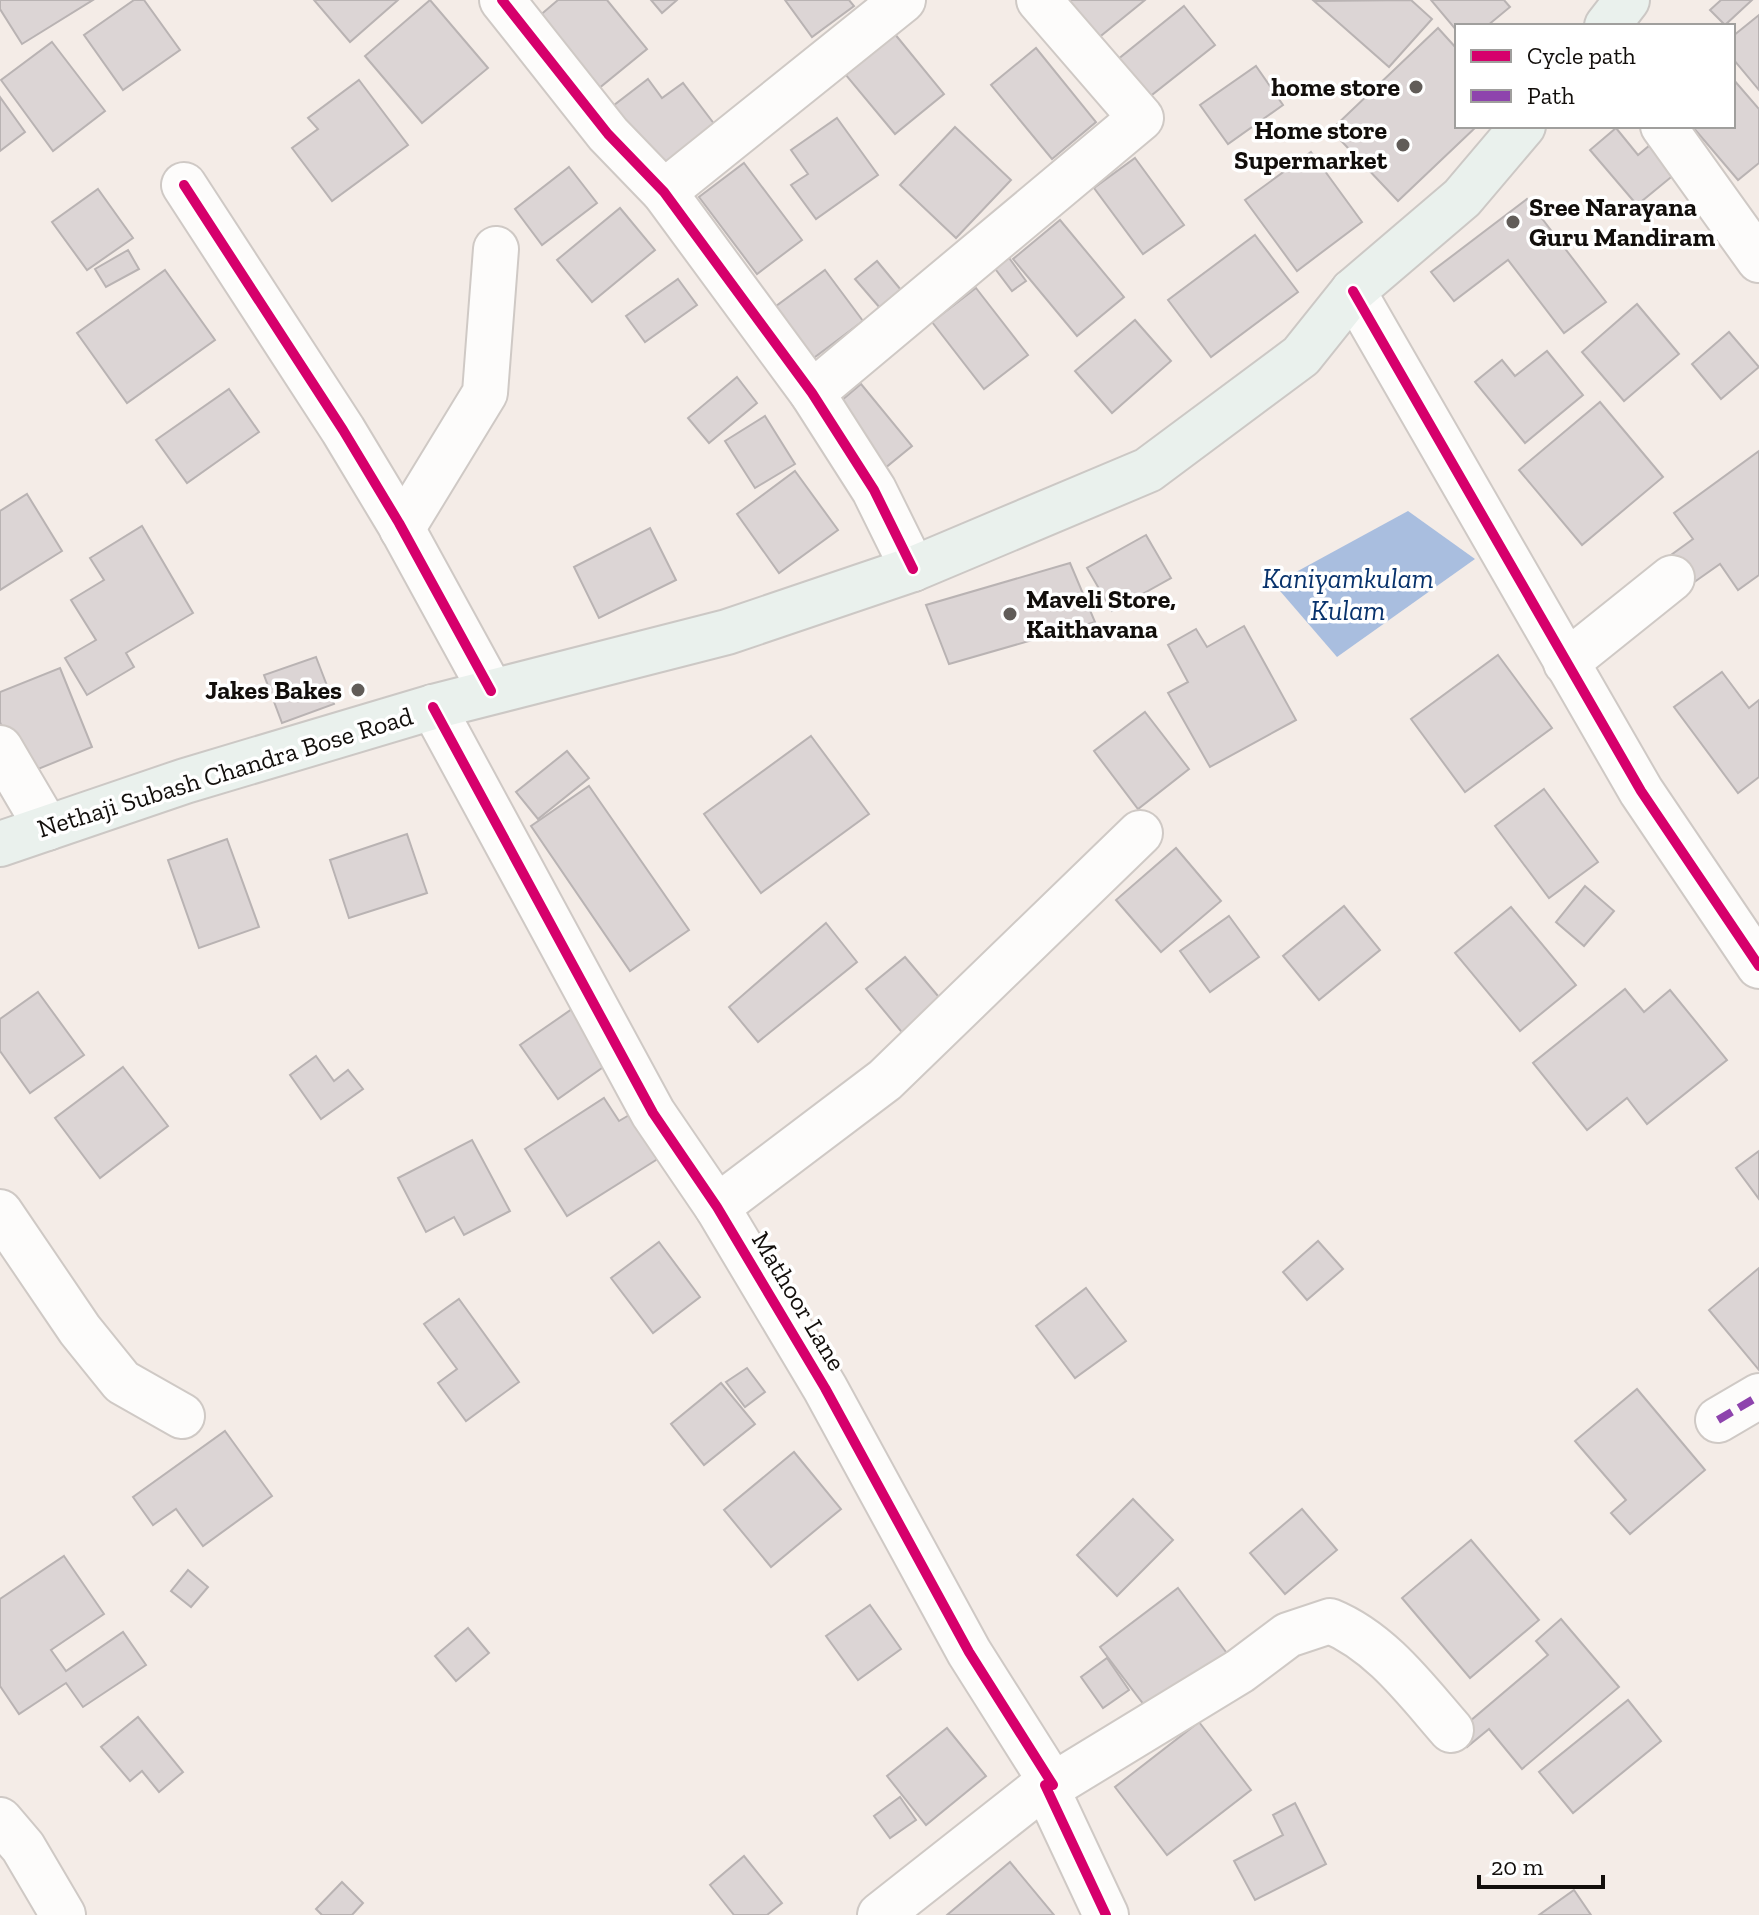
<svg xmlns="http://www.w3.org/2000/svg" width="1759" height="1915" viewBox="0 0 1759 1915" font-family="'Zilla Slab',serif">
	<rect width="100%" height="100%" fill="#f4ece7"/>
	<!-- water -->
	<path fill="#a9bedf" d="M1408 511 1475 559 1337 657 1274 584Z"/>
	<!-- building -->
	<g fill="#dcd5d5" stroke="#b9b3b3" stroke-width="2">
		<path d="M0 0H93L22 44 0 9Z"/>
		<path d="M134 0H144L180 50 123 90 84 35Z"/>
		<path d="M314 0H398L350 42Z"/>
		<path d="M430 0 488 68 422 123 365 56Z"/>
		<path d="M558 0H607L647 49 598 89 538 17Z"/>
		<path d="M651 0H677L662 13Z"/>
		<path d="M785 0H849L854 6 812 37Z"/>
		<path d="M1068 0H1145L1097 39Z"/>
		<path d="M1411 0 1432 19 1389 67 1314 1Z"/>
		<path d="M1431 0H1504L1510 7 1487 26H1457V31Z"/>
		<path d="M1721 0H1752L1725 25 1710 10Z"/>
		<path d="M1184 6 1215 45 1148 98 1117 60Z"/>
		<path d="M1759 15V90L1733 59V36Z"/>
		<path d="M1438 28 1457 49V126H1477L1398 201 1331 130Z"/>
		<path d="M894 33 944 94 895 134 845 74Z"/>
		<path d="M52 42 105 111 53 151 1 80Z"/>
		<path d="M1036 48 1096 122 1052 159 991 85Z"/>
		<path d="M1256 66 1283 105 1228 144 1200 105Z"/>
		<path d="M648 79 662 98 683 83 715 125 656 170 609 109Z"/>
		<path d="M1733 79 1759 109V163L1738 180 1692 126H1733Z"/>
		<path d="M359 80 408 145 332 201 292 148 318 129 308 118Z"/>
		<path d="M0 97 25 132 0 151Z"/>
		<path d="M837 118 878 175 816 219 791 185 808 174 791 150Z"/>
		<path d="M955 127 1011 180 956 238 900 185Z"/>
		<path d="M1616 128 1638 155 1656 140 1681 169 1637 205 1590 150Z"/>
		<path d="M1311 152 1362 222 1297 271 1245 200Z"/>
		<path d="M1135 158 1184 225 1143 254 1094 188Z"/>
		<path d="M744 163 802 240 757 274 699 197Z"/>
		<path d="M569 167 597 203 542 245 515 209Z"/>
		<path d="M98 189 133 238 87 270 52 222Z"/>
		<path d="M1527 199 1606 302 1564 333 1508 260 1454 301 1431 272Z"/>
		<path d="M620 208 655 250 592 302 557 260Z"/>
		<path d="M1060 220 1124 297 1077 336 1013 259Z"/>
		<path d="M1255 235 1298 292 1211 357 1168 300Z"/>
		<path d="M128 250 139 269 106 287 95 269Z"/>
		<path d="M1004 251 1026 281 1012 291 990 262Z"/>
		<path d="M877 261 901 290 880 308 855 279Z"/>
		<path d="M165 270 215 340 127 403 77 333Z"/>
		<path d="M825 270 863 321 807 363 768 312Z"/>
		<path d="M678 279 697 305 645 342 626 316Z"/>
		<path d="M976 288 1028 355 984 389 932 322Z"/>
		<path d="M1637 304 1679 354 1624 401 1582 352Z"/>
		<path d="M1135 320 1171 361 1112 413 1075 371Z"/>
		<path d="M1729 332 1759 367 1721 399 1692 364Z"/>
		<path d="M1547 351 1583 395 1525 443 1475 382 1502 360 1515 376Z"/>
		<path d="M737 377 757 403 709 443 688 418Z"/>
		<path d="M861 384 912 446 879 473 828 412Z"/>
		<path d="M229 389 259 432 187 483 156 440Z"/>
		<path d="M1600 402 1663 477 1582 545 1519 470Z"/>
		<path d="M765 416 795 464 755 488 725 441Z"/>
		<path d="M1759 451V575L1738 590 1720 564 1693 583 1671 555 1693 539 1674 513Z"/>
		<path d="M795 471 838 530 779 573 737 514Z"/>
		<path d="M27 494 62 551 0 590V511Z"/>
		<path d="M142 526 193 613 126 653 134 667 87 695 65 658 96 640 71 600 104 580 90 558Z"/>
		<path d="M650 528 676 580 599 618 574 567Z"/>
		<path d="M1146 535 1171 578 1112 611 1087 568Z"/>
		<path d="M1070 563 1095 622 949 664 926 605Z"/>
		<path d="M1244 626 1296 720 1210 767 1168 693 1188 682 1168 645 1196 629 1207 647Z"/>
		<path d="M1498 655 1552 728 1465 792 1411 719Z"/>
		<path d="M316 657 334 704 282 723 264 675Z"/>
		<path d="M60 668 92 747 21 776 0 722V692Z"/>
		<path d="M1722 672 1749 708 1759 700V777L1738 793 1674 707Z"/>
		<path d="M1145 712 1189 769 1138 809 1094 751Z"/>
		<path d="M811 736 869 814 761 893 704 814Z"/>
		<path d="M567 751 589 778 538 819 516 792Z"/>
		<path d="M589 786 689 930 630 971 531 826Z"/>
		<path d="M1544 789 1598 862 1549 898 1495 826Z"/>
		<path d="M407 834 427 893 349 918 330 860Z"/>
		<path d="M227 839 259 927 199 948 168 860Z"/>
		<path d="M1176 848 1221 901 1161 952 1116 900Z"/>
		<path d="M1585 886 1614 911 1584 946 1556 922Z"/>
		<path d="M1344 906 1380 950 1319 1000 1283 956Z"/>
		<path d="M1511 907 1576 985 1520 1031 1455 953Z"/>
		<path d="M1229 916 1259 957 1210 992 1180 951Z"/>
		<path d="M826 923 857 962 758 1042 729 1007Z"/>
		<path d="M905 957 949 1009 910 1042 866 989Z"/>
		<path d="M1625 989 1644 1012 1670 990 1727 1060 1647 1124 1627 1098 1587 1130 1533 1063Z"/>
		<path d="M38 992 84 1055 30 1093 0 1051V1019Z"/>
		<path d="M572 1009 609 1063 558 1099 520 1045Z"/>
		<path d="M316 1056 334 1081 348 1070 363 1089 321 1119 290 1075Z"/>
		<path d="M123 1067 168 1126 100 1178 55 1118Z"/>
		<path d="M604 1098 619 1121 636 1111 664 1155 567 1216 525 1149Z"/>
		<path d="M472 1140 510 1211 464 1235 454 1217 426 1232 398 1178Z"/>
		<path d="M1759 1151V1199L1736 1168Z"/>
		<path d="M1318 1241 1343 1269 1307 1300 1283 1272Z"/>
		<path d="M659 1242 700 1297 653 1333 611 1278Z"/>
		<path d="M1759 1268V1370L1709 1310Z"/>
		<path d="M1086 1288 1126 1341 1075 1378 1036 1326Z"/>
		<path d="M459 1299 519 1382 466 1421 438 1383 457 1369 424 1324Z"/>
		<path d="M747 1368 765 1392 745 1407 726 1382Z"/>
		<path d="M721 1383 755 1424 704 1465 671 1424Z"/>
		<path d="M1637 1389 1705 1470 1630 1534 1611 1513 1626 1500 1575 1441Z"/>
		<path d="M225 1431 272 1496 203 1546 176 1509 153 1525 133 1497Z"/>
		<path d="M794 1452 841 1509 771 1567 724 1510Z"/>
		<path d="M1133 1499 1173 1540 1117 1596 1077 1555Z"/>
		<path d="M1302 1509 1337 1550 1285 1594 1250 1553Z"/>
		<path d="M1471 1540 1539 1620 1470 1678 1402 1598Z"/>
		<path d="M64 1556 104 1614 51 1650 66 1671 123 1632 146 1665 83 1707 66 1683 19 1714 0 1686V1599Z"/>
		<path d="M188 1570 208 1587 191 1607 171 1591Z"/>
		<path d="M1178 1588 1232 1660 1154 1718 1100 1647Z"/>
		<path d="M870 1605 901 1649 858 1680 826 1636Z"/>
		<path d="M1561 1619 1619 1687 1522 1769 1489 1729 1467 1747 1456 1733 1548 1655 1536 1641Z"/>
		<path d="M468 1628 489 1653 456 1681 435 1656Z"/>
		<path d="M1107 1658 1129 1690 1103 1708 1081 1677Z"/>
		<path d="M1628 1700 1661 1741 1573 1813 1539 1772Z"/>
		<path d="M138 1717 183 1772 159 1792 142 1771 130 1781 101 1747Z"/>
		<path d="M1199 1722 1251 1790 1167 1855 1115 1787Z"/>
		<path d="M947 1728 986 1776 926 1825 887 1776Z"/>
		<path d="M900 1797 916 1820 890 1838 874 1816Z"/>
		<path d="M1295 1803 1326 1864 1255 1900 1234 1861 1283 1835 1273 1815Z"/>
		<path d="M744 1856 782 1903 767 1915H734L710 1885Z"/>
		<path d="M1010 1862 1054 1915H947Z"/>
		<path d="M342 1882 363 1903 352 1915H322L316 1909Z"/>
		<path d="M1574 1890 1591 1915H1539Z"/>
	</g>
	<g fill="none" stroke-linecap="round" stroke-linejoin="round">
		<defs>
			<g id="minor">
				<path d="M502 0 608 134 664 192 812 393 874 490 913 569"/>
				<path d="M1663 126 1759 260"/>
				<path d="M184 185 343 430 399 523 491 691"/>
				<path d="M664 192 903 0"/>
				<path d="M1353 291 1641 791 1759 966"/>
				<path d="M812 393 1141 118 1039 0"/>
				<path d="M402 529 485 393 496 249"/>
				<path d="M1566 663 1672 578"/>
				<path d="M433 707 653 1113 717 1207 825 1388 969 1652 1053 1785H1045L1106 1915"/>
				<path d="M0 748 47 828"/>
				<path d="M717 1207 885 1080 1140 833"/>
				<path d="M0 1212 80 1330 122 1382 182 1416"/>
				<path d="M1718 1420 1759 1396"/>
				<path d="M1053 1785 1240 1671 1288 1635 1330 1621C1381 1642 1416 1690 1451 1730"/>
				<path d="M0 1820 23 1847 63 1915"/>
				<path d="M880 1915 1045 1785"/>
			</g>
			<g id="major">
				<path d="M1607 26 1627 0"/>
				<path d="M0 844 185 781 433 707 727 632 913 569 1148 470 1301 356 1353 291 1462 198 1523 126"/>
			</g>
		</defs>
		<!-- minor casing -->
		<use href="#minor" stroke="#cfc9c5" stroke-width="48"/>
		<!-- major casing -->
		<use href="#major" stroke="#ccc8c5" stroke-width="48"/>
		<!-- minor -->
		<use href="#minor" stroke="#fdfcfb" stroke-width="44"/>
		<!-- major -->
		<use href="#major" stroke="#eaf1ed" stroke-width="44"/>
		<!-- quiet -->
		<path stroke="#8e44ad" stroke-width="8" stroke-dasharray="16 8" stroke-linecap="butt" d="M1718 1420 1759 1396"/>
		<defs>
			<g id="cycleway">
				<path d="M502 0 608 134 664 192 812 393 874 490 913 569"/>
				<path d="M184 185 343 430 399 523 491 691"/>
				<path d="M1353 291 1641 791 1759 966"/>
				<path d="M433 707 653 1113 717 1207 825 1388 969 1652 1053 1785H1045L1106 1915"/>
			</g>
		</defs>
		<!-- cycleway casing -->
		<use href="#cycleway" stroke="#fff" stroke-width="15"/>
		<!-- cycleway -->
		<use href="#cycleway" stroke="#d6006c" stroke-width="10"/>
	</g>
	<!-- markers -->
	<g fill="#615c58" stroke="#fff" stroke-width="3">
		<circle cx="1416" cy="87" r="8"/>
		<circle cx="1403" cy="145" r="8"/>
		<circle cx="1513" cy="222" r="8"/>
		<circle cx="1010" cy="614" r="8"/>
		<circle cx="358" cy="690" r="8"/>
	</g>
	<g text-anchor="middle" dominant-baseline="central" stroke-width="7" stroke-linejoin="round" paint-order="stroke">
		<!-- poi labels -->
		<g font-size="26" font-weight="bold" fill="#120e0b" stroke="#fff" text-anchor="end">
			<text x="1400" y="87">home store</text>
			<text x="1387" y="130">Home store<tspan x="1387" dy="30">Supermarket</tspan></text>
			<text x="1529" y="207" text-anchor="start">Sree Narayana<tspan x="1529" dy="30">Guru Mandiram</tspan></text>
			<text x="1026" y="599" text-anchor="start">Maveli Store,<tspan x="1026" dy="30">Kaithavana</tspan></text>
			<text x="342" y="690">Jakes Bakes</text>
		</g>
		<!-- street labels -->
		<g font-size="26" fill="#120e0b" stroke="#fff">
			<text transform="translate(225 772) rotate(-17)">Nethaji Subash Chandra Bose Road</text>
			<text transform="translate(799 1301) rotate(59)">Mathoor Lane</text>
		</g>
		<!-- water labels -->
		<g font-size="28" font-style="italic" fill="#08326c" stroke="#fff">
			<text x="1348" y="578">Kaniyamkulam<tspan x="1348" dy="32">Kulam</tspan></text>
		</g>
	</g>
	<!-- legend -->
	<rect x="1455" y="24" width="280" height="104" fill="#ffffff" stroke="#a09f9d" stroke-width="2"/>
	<rect x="1471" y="50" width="40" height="12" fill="#d6006c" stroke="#a09f9d" stroke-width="2"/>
	<text x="1527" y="64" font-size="24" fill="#120e0b">Cycle path</text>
	<rect x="1471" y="90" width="40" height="12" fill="#8e44ad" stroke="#a09f9d" stroke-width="2"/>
	<text x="1527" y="104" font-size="24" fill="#120e0b">Path</text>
	<!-- scale -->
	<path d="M1479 1875v12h124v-12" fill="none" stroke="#120e0b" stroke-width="4"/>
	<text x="1491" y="1875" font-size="24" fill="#120e0b" stroke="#ffffff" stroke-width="6" paint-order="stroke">20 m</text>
</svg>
